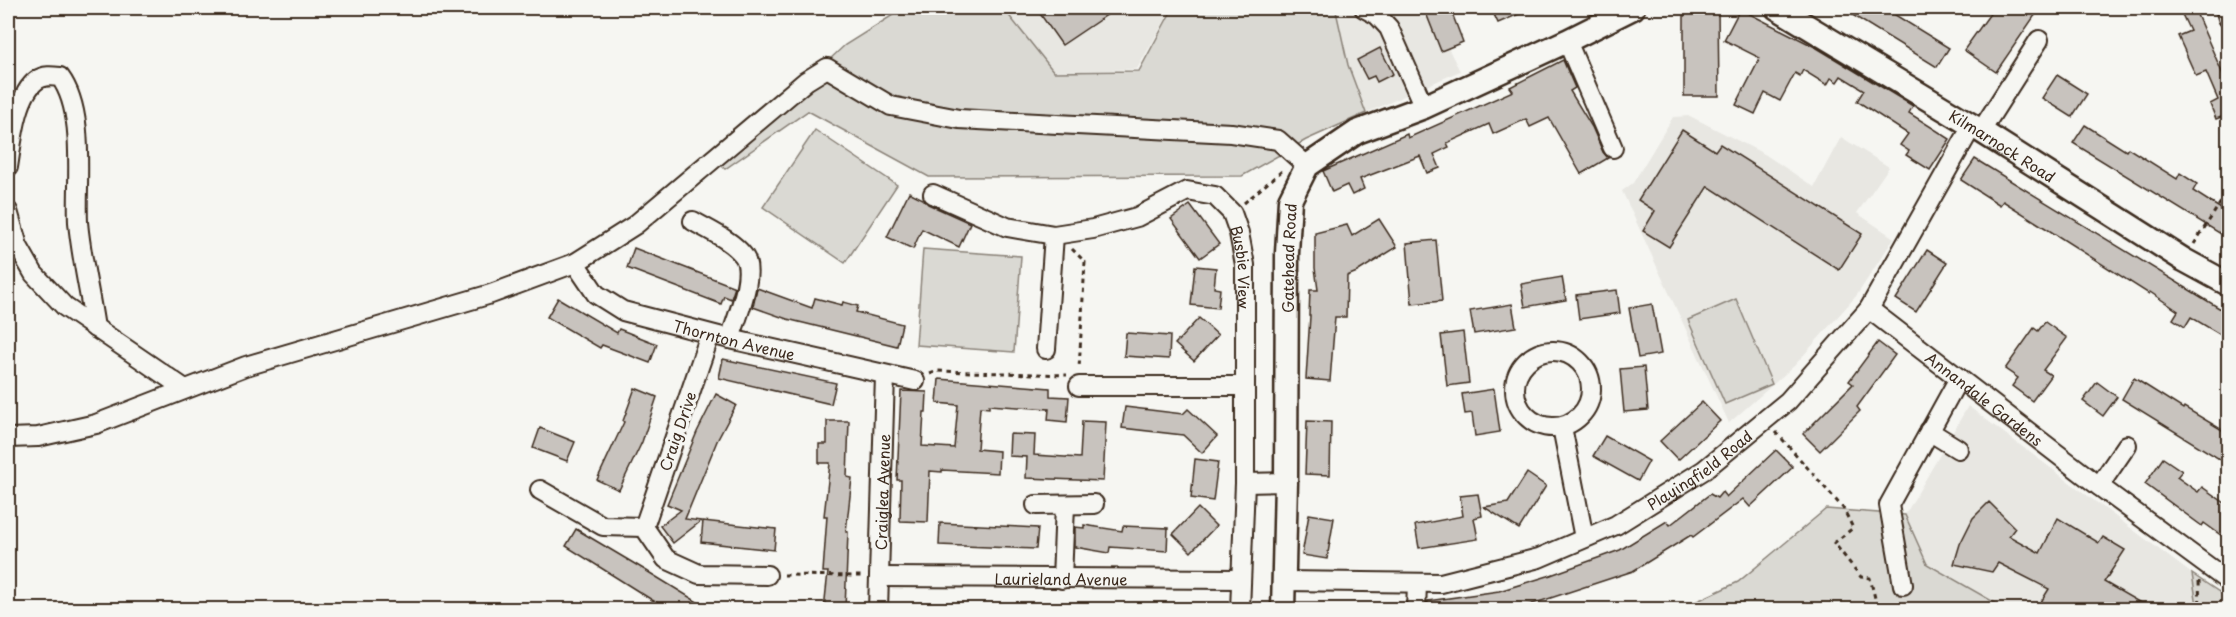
<svg xmlns="http://www.w3.org/2000/svg" width="2236" height="617" viewBox="0 0 2236 617" font-family="'Playpen Sans',sans-serif">
	<rect width="100%" height="100%" fill="#f6f6f2"/>
	<filter id="ink" filterUnits="userSpaceOnUse"><feTurbulence type="fractalNoise" baseFrequency=".0167" numOctaves="2"/><feDisplacementMap in="SourceGraphic" scale="12" xChannelSelector="R" yChannelSelector="G"/><feConvolveMatrix kernelMatrix="1 2 1 2 8 2 1 2 1" color-interpolation-filters="sRGB"/></filter>
	<g filter="url(#ink)">
		<!-- built -->
		<g fill="#e8e7e2">
			<path d="M1003 8H1172L1137 69 1054 72Z"/>
			<path d="M1270 8H1427L1460 71 1366 113 1348 65Z"/>
			<path d="M1690 116 1766 155 1814 187 1841 137 1889 167 1857 213 1894 238 1857 295 1794 366 1729 423 1622 191 1633 183 1673 117Z"/>
			<path d="M1968 406 2192 574 2197 605 2195 610 2006 609 1927 564 1905 515Z"/>
		</g>
		<!-- green -->
		<g fill="#dad9d3" stroke="#8a8278" stroke-width="1.5">
			<path d="M904 8H1003L1054 72 1139 71 1173 8H1329L1336 11 1348 65 1366 113 1306 140 1242 176 929 177 808 111 725 169 719 163 845 45Z"/>
			<path d="M815 130 897 185 845 263 763 207Z"/>
			<path d="M923 249 1021 256 1014 352 916 345Z"/>
			<path d="M1736 299 1772 384 1725 404 1688 320Z"/>
			<path d="M1826 509 1905 515 1927 564 2006 609 1678 610 1738 582Z"/>
			<path d="M2192 574 2228 598V609H2195L2197 605Z"/>
		</g>
		<!-- building -->
		<g fill="#c8c3be" stroke="#3b2a1e" stroke-width="1.5">
			<path d="M1036 8H1117L1062 45Z"/>
			<path d="M1424 8H1450L1463 42 1441 51Z"/>
			<path d="M1491 8H1533L1498 23Z"/>
			<path d="M1684 8H1718L1719 96H1684Z"/>
			<path d="M1841 8H1884L1949 48 1937 67Z"/>
			<path d="M1994 8H2040L1996 72 1964 50Z"/>
			<path d="M2179 8H2194L2225 79 2229 77V126L2224 116 2216 119 2210 104 2218 100 2206 72 2196 76 2178 36 2190 31Z"/>
			<path d="M1740 9 1817 48 1913 106 1909 113 1950 139 1930 170 1906 155 1909 151 1900 145 1908 134 1857 101 1864 90 1841 76 1837 82 1831 78 1827 85 1803 70 1800 76 1795 73 1780 101 1765 93 1755 114 1736 105 1760 58 1724 40Z"/>
			<path d="M1380 48 1393 74 1377 82 1374 76 1367 79 1357 60Z"/>
			<path d="M1563 60 1575 88 1570 91 1592 127 1603 152 1608 158 1581 174 1549 118 1530 127 1526 119 1493 134 1489 124 1447 143 1449 147 1434 154 1440 168 1427 173 1420 156 1360 179 1364 189 1352 195 1347 185 1332 192 1323 171 1407 134 1408 138 1513 91 1510 87Z"/>
			<path d="M2057 75 2087 94 2072 117 2042 98Z"/>
			<path d="M2085 125 2126 151 2128 148 2177 179 2180 173 2197 184 2193 191 2229 214V239L2073 143Z"/>
			<path d="M1682 130 1715 151 1720 144 1862 234 1839 270 1708 186 1669 247 1643 231 1655 211 1638 200Z"/>
			<path d="M1975 159 2229 314V340L2191 317 2185 327 2173 319 2178 311 2150 292 2149 294 2003 201 2000 205 1961 180Z"/>
			<path d="M909 192 923 199 928 204 970 223 959 247 922 229 913 249 887 237Z"/>
			<path d="M1190 205 1219 244 1200 258 1171 219Z"/>
			<path d="M1379 219 1397 247 1357 272 1347 276 1346 317H1335L1330 381 1306 379 1310 316H1309L1310 290H1318L1315 268V233L1347 225 1352 236Z"/>
			<path d="M1436 240 1442 301 1412 304 1407 243Z"/>
			<path d="M634 248 735 287 731 299 724 296 721 304 627 268Z"/>
			<path d="M1927 250 1947 263 1916 312 1896 299Z"/>
			<path d="M1195 266 1216 268 1214 288 1220 289 1218 308 1191 305Z"/>
			<path d="M1562 277 1566 300 1525 307 1521 284Z"/>
			<path d="M757 288 812 308 815 298 842 305 843 302 858 306 856 312 902 324 897 346 787 319 753 307Z"/>
			<path d="M1617 290 1620 313 1579 319 1576 295Z"/>
			<path d="M558 298 617 333 619 329 657 344 650 363 602 345 600 348 547 317Z"/>
			<path d="M1512 304 1516 327 1474 334 1470 311Z"/>
			<path d="M1652 304 1661 354 1638 358 1629 308Z"/>
			<path d="M1199 318 1218 335 1194 361 1175 344Z"/>
			<path d="M2045 322 2067 338 2043 370 2051 375 2032 401 2012 386 2018 378 2005 369 2034 328 2038 331Z"/>
			<path d="M1463 332 1469 383 1447 386 1441 335Z"/>
			<path d="M1126 333 1170 336 1169 359 1124 356Z"/>
			<path d="M1878 342 1895 355 1857 407 1860 411 1820 451 1803 434 1853 384 1849 381Z"/>
			<path d="M723 359 836 383 831 404 719 378Z"/>
			<path d="M1644 367 1648 410 1624 412 1620 369Z"/>
			<path d="M2134 378 2183 409 2184 407 2229 434V465L2122 399Z"/>
			<path d="M939 379 1050 388V396L1069 397 1067 422 1048 420 1049 409 989 405V408L980 407 977 449 999 451 998 473 942 470V472L930 471 928 522 900 521 901 480H897L901 391 927 392 926 412H924L922 446 954 448 958 405 937 403Z"/>
			<path d="M2097 382 2117 397 2103 416 2083 401Z"/>
			<path d="M635 388 657 397 642 442 619 490 597 480 624 422 623 421Z"/>
			<path d="M1494 389 1500 432 1475 436 1472 413 1465 414 1462 394Z"/>
			<path d="M716 394 736 405 717 441 685 519 701 521 673 543 660 526 681 510 667 504 697 432Z"/>
			<path d="M1702 402 1720 421 1678 460 1660 441Z"/>
			<path d="M1125 407 1183 414 1188 409 1217 436 1202 453 1183 435 1122 428Z"/>
			<path d="M827 421H849L847 477 852 478 846 532H848L845 609H824L828 572H823L827 516H824L830 463H819V444H827Z"/>
			<path d="M1082 421 1106 422 1103 481 1026 478 1027 457 1009 456 1010 434 1035 435 1034 455 1080 458Z"/>
			<path d="M1307 421 1331 422 1330 475 1305 474Z"/>
			<path d="M540 428 575 442 567 461 533 448Z"/>
			<path d="M1605 436 1649 461 1638 481 1593 456Z"/>
			<path d="M1776 450 1793 467 1750 507 1743 499 1693 537 1691 535 1633 571 1517 609H1427L1428 601 1499 591 1548 576 1620 550 1667 521 1670 525 1710 494 1717 498 1722 492 1726 497Z"/>
			<path d="M2163 458 2182 471 2177 477 2198 492 2202 487 2229 506V541L2204 523 2202 526 2145 484Z"/>
			<path d="M1195 459 1218 462 1213 501 1191 498Z"/>
			<path d="M1527 473 1546 486 1519 529 1484 507 1508 503Z"/>
			<path d="M1478 494 1482 516 1474 518 1478 539 1419 548 1415 525 1463 516 1460 496Z"/>
			<path d="M1989 502 2015 528 2009 536 2040 553 2058 518 2099 543 2103 537 2125 550 2104 582 2151 609H2047L2039 605 2049 589 1998 563 1992 572 1954 564 1960 544 1973 518Z"/>
			<path d="M1198 508 1216 526 1191 552 1173 534Z"/>
			<path d="M1309 514 1334 518 1327 559 1302 555Z"/>
			<path d="M703 521 776 529 774 550 701 542Z"/>
			<path d="M940 523 1038 528 1036 549 939 545Z"/>
			<path d="M1084 525 1122 531 1123 526 1168 528 1167 551 1110 547 1109 553 1075 547V527L1084 528Z"/>
			<path d="M576 529 645 570 709 609H669L652 600 566 546Z"/>
		</g>
		<g fill="none" stroke-linecap="round" stroke-linejoin="round">
			<defs>
				<g id="minor">
					<path d="M1364 8 1377 15 1389 28 1424 107"/>
					<path d="M2225 8 2228 18"/>
					<path d="M1567 41 1613 148"/>
					<path d="M1981 131 2039 40"/>
					<path d="M8 167C12 143 16 95 37 80 44 75 52 76 60 77 86 112 76 180 78 222 81 257 90 293 95 328"/>
					<path id="s1" d="M933 194 1007 227 1054 235 1093 229 1137 217 1187 191 1215 196 1232 213 1239 233 1245 265V483L1240 610"/>
					<path d="M8 211 18 246 34 274 65 307 185 389"/>
					<path d="M693 221C710 231 731 240 743 255 757 272 736 319 730 339"/>
					<path id="s2" d="M575 263 596 294 623 311 730 339 915 381"/>
					<path id="s3" d="M1869 309 2099 486 2228 581"/>
					<path d="M710 335 644 527 666 559 699 574 767 575"/>
					<path d="M1046 349 1054 235"/>
					<circle cx="1553" cy="389" r="38"/>
					<path d="M1079 386H1245"/>
					<path d="M1562 427 1584 538"/>
					<path d="M1929 431 1958 449"/>
					<path d="M8 438 38 437 96 424 246 366 491 294 575 263 635 225 806 81 827 68 891 106 959 119 1231 133 1278 140 1307 166"/>
					<path d="M1245 483 1286 482"/>
					<path d="M2099 486 2127 445"/>
					<path d="M540 490 603 526 644 527"/>
					<path d="M1036 505 1094 504"/>
					<path id="s4" d="M879 577 1241 579"/>
					<path d="M1062 579 1065 505"/>
					<path id="s5" d="M1284 581 1441 583 1539 558 1616 525 1704 470 1788 401 1869 309 1972 126"/>
					<path d="M1903 585 1889 505 1959 378"/>
					<path id="s6" d="M878 610 885 375"/>
					<path d="M1416 610 1417 584"/>
				</g>
				<g id="major">
					<path id="s7" d="M1777 8 1981 131 2184 260 2228 284"/>
					<path id="s8" d="M1283 610 1286 482 1287 253 1290 200 1307 166 1357 132 1424 107 1567 41 1633 8"/>
				</g>
			</defs>
			<!-- minor casing -->
			<use href="#minor" stroke="#3b2a1e" stroke-width="22"/>
			<!-- major casing -->
			<use href="#major" stroke="#3b2a1e" stroke-width="27"/>
			<!-- path -->
			<g stroke="#3b2a1e" stroke-width="3" stroke-dasharray="4.5 4.5" stroke-linecap="butt">
				<path d="M1244 203 1283 170"/>
				<path d="M2194 244 2228 191"/>
				<path d="M1072 249 1085 262 1079 369"/>
				<path d="M930 374 938 371 1067 375"/>
				<path d="M1776 432 1843 508 1853 528 1834 543 1861 577 1870 578 1878 610"/>
				<path d="M784 575 861 576"/>
				<path d="M2199 581 2200 610"/>
			</g>
			<!-- minor -->
			<use href="#minor" stroke="#f6f6f2" stroke-width="18"/>
			<!-- major -->
			<use href="#major" stroke="#f6f6f2" stroke-width="22"/>
		</g>
	</g>
	<g text-anchor="middle" dominant-baseline="central" stroke-width="6" stroke-linejoin="round" paint-order="stroke">
		<!-- street labels -->
		<g font-size="15" fill="#3b2a1e" stroke="#f6f6f2">
			<text stroke="none"><textPath href="#s7" startOffset="264">Kilmarnock Road</textPath></text>
			<text stroke="none"><textPath href="#s8" startOffset="352">Gatehead Road</textPath></text>
			<text stroke="none"><textPath href="#s1" startOffset="378">Busbie View</textPath></text>
			<text stroke="none"><textPath href="#s2" startOffset="184">Thornton Avenue</textPath></text>
			<text stroke="none"><textPath href="#s3" startOffset="146">Annandale Gardens</textPath></text>
			<text transform="translate(677 431) rotate(-71)">Craig Drive</text>
			<text stroke="none"><textPath href="#s5" startOffset="442">Playingfield Road</textPath></text>
			<text stroke="none"><textPath href="#s6" startOffset="118">Craiglea Avenue</textPath></text>
			<text stroke="none"><textPath href="#s4" startOffset="182">Laurieland Avenue</textPath></text>
		</g>
	</g>
	<!-- margin -->
	<rect width="2236" height="617" fill="none" stroke="#f6f6f2" stroke-width="30"/>
	<rect x="15" y="15" width="2206" height="587" fill="none" stroke="#3b2a1e" stroke-width="2" filter="url(#ink)"/>
</svg>
